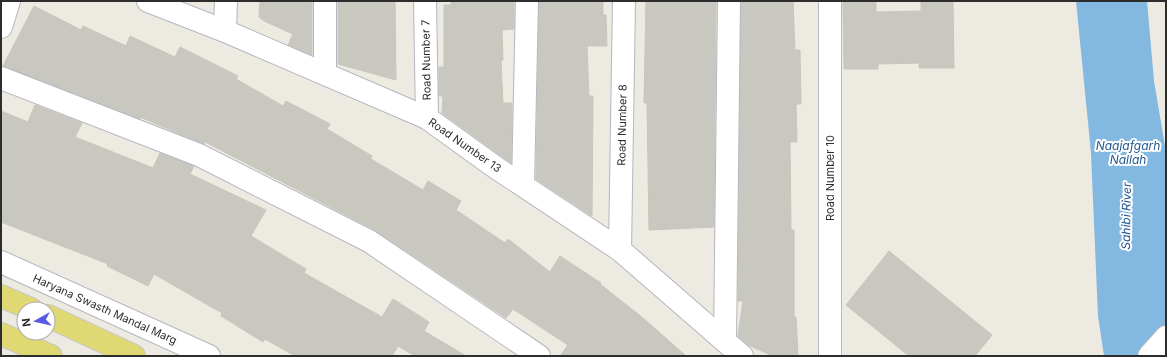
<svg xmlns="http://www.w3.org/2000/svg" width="1167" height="357" viewBox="0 0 1167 357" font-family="Inter,sans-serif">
	<rect width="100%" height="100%" fill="#edeae2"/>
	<!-- water -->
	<path fill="#83b9e1" d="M1076 1H1147L1154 81 1166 152V356H1104L1098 316 1091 153Z"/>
	<!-- building -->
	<g fill="#c9c8c0" stroke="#c8c6bb">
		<path d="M260 1H312V55L288 45 293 34 264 21 259 17Z"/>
		<path d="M338 1H395L396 80 338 64Z"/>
		<path d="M451 1H514V29L502 30 503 60 501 61 503 103H512L511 163 442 113 443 96H439V67H444V5H451Z"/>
		<path d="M539 1H603V15H606L607 46H587L589 96H593L592 216 536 179Z"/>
		<path d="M646 1H716L714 227 649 230 647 103H644Z"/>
		<path d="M741 1H793L795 50H800L801 104H796L797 142H790L791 230H794V317H796L798 356H773L748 345 738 336 743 301H738Z"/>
		<path d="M843 1H876V12L921 11V1H953L954 68H919V63L878 64V69H844Z"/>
		<path d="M34 6 81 30 83 26 126 46 130 36 175 57 180 47 238 76 236 79 283 106 286 101 330 124 327 129 372 156 371 159 423 190 428 181 461 201 456 210 505 243 508 239 550 272 560 256 601 283 600 284 643 318 686 356H560L568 345 513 309 506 318 375 230 205 142 204 144 140 117V119L3 66Z"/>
		<path d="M35 105 82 123 75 137 153 168 160 153 194 166 190 174 266 210 251 236 306 269 304 273 382 317 393 299 429 322 424 331 466 356H415L398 346 392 356H295L265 339 263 342 221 316 222 313 154 274 148 286 107 266 108 264 1 222V111L28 122Z"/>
		<path d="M889 251 992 335 975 356H909L846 305Z"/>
	</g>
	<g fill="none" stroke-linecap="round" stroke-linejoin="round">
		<defs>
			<g id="street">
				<path d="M148 1 225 31 427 118 495 167 620 250 742 356"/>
				<path d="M425 1 427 118"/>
				<path d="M830 1V356"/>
				<path d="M225 31 226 1"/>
				<path d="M325 74V1"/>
				<path d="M1 78 199 155 369 241 539 356"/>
				<path d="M523 185 527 1"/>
				<path d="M620 250 624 1"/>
				<path d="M1 262 209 356"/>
				<path d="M725 341 729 1"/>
			</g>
			<g id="secondary">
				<path d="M1 27 9 1"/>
				<path d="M1149 356 1166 337"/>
			</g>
			<g id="primary">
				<path d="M1 296 31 309"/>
				<path d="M48 316 134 356"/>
				<path d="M1 334 51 356"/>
			</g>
		</defs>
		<!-- street casing -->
		<use href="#street" stroke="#b5b6bf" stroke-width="24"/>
		<!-- secondary casing -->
		<use href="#secondary" stroke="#b5b6bf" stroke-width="24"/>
		<!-- primary casing -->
		<use href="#primary" stroke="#c8c8c8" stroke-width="24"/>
		<!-- street -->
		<use href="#street" stroke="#fff" stroke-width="22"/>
		<!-- secondary -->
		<use href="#secondary" stroke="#fff" stroke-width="22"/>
		<!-- primary -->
		<use href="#primary" stroke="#e0d873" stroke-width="22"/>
	</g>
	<g text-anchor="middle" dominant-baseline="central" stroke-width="4" stroke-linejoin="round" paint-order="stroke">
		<!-- street labels -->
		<g font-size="11" fill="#2d2d2d" stroke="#fff">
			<text transform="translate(426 60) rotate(-91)">Road Number 7</text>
			<text transform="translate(622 125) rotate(-89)">Road Number 8</text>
			<text transform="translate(465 145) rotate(35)">Road Number 13</text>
			<text transform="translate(830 178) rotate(-90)">Road Number 10</text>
			<text transform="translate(105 309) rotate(24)">Haryana Swasth Mandal Marg</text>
		</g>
		<!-- water labels -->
		<g font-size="12" font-style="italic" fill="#1f5790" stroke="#fff">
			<text x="1128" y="145">Naajafgarh<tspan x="1128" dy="14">Nallah</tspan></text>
			<text transform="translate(1126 216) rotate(-89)">Sahibi River</text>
		</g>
	</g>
	<!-- border -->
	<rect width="1167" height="357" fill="none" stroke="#2d2d2d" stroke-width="4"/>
	<!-- north arrow -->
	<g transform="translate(36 321) rotate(262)"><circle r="19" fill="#ffffff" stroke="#ababab"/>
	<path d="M0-3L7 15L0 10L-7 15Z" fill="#575be4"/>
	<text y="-6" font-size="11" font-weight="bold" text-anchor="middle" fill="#2d2d2d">N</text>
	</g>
</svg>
